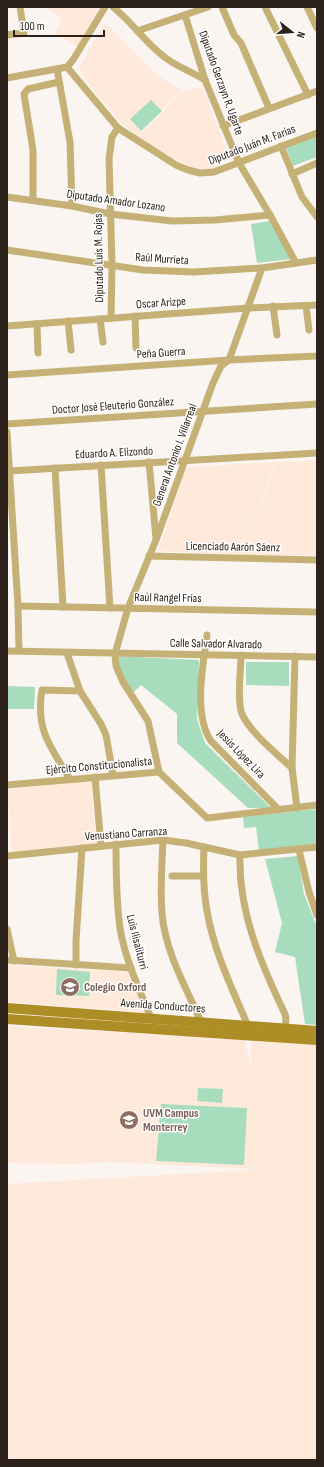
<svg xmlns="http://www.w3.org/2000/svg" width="324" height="1467" viewBox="0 0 324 1467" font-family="'Sofia Sans Condensed',sans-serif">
	<rect width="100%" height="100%" fill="#fbf5f2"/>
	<!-- built -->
	<g fill="#fee9db">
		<path d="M43 7H100L77 46 55 34 62 18Z"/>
		<path d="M105 23 157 75 182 90 137 136 121 123 83 77 80 71V66Z"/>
		<path d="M201 87 207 98 229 158 214 170 208 171 196 169 155 149 137 138 183 91Z"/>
		<path d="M317 460V555H236L265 495 276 462Z"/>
		<path d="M275 462 264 495 236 554 158 551 186 469 190 467Z"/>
		<path d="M91 780 96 843 12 852 7 790Z"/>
		<path d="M7 965 127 972 144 1012 7 1002Z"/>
		<path d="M7 1026 244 1039 251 1066V1039L317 1044V1460H7V1184L251 1170V1161L250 1169 109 1162 74 1164 7 1163Z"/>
	</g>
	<!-- green -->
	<g fill="#a7ddbc">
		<path d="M151 100 162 111 141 131 130 119Z"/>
		<path d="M317 136V157L293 166 286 148Z"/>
		<path d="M270 221 292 259 257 263 251 224Z"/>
		<path d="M117 656 199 660 197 719 205 743 271 808H248L177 743V714L141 685 133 693 120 671Z"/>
		<path d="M246 662H289V686L246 685Z"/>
		<path d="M7 686 35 687 34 709H7Z"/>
		<path d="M317 809V846L259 851 256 827 244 828 243 817Z"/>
		<path d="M298 856 304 894 317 927V1025L305 1024 295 957 275 952 282 923 265 859Z"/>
		<path d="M57 969 90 972 89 996 56 995Z"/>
		<path d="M198 1088 223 1089 222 1103 197 1101Z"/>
		<path d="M161 1104 247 1108 244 1165 156 1161Z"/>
	</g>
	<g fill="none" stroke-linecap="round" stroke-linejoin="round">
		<!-- minor -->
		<g stroke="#c5b176" stroke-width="7">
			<path d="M113 7C131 21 144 41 162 55 174 66 191 71 205 80"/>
			<path d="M222 7 234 35 241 43 269 108"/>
			<path d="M265 7 308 95"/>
			<path d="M307 7 317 28"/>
			<path d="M185 15 205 80 239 163 270 215 296 263"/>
			<path d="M137 31 208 7"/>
			<path d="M7 35 24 33 20 7"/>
			<path d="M67 67 118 128 176 165 188 170 200 173 214 172 317 133"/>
			<path d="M57 69 70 142 72 206"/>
			<path d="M7 78 67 67 73 60 105 7"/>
			<path d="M223 126 317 91"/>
			<path d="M281 146 302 197 317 217"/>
			<path d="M292 174 317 163"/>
			<path d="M7 197 72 206 110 214 172 221 215 220 270 215"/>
			<path d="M33 200V150L24 94 28 89 59 82"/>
			<path d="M7 250 143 270 194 272 262 268 317 260"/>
			<path d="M273 306 277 335"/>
			<path d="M306 306 309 330"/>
			<path d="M135 316 136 348"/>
			<path d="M111 318 112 265 109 159 112 137 118 128"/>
			<path d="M100 319 103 342"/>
			<path d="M68 321 71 350"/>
			<path d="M37 324 38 353"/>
			<path d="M7 326 248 308 317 305"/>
			<path d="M7 375 229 360 317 356"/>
			<path d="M7 424 317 404"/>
			<path d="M7 432 18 606 19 651"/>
			<path d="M149 462 156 538"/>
			<path d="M101 465 110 608"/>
			<path d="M55 468 63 607"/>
			<path d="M9 471 317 453"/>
			<path d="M149 556 317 560"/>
			<path d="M18 606 317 612"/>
			<path d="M207 635C203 666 193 714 211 741L279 810"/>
			<path d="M7 651 317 657"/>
			<path d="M67 653 80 691 101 724 106 735 113 775"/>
			<path d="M241 655C241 673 237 694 241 711 246 729 278 755 292 768"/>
			<path d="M295 656 292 768 297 808"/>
			<path d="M159 772 148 721 123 682 116 666 115 654 128 608 156 540 213 383 221 366 229 360 262 268"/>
			<path d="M95 777 101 846"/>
			<path d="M70 779C51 748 35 729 42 690L80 691"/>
			<path d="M7 785 159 772 207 818 317 805"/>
			<path d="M163 840C162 864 160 889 162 913 165 952 186 987 201 1022"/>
			<path d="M116 844C116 872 116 900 120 928 125 959 139 989 151 1018"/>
			<path d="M204 847C203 869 203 890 207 911 214 952 232 988 248 1026"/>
			<path d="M299 850 309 892 317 915"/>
			<path d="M240 855C238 911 261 964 285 1014L286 1019 285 1033"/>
			<path d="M7 856 163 840 186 843 240 855 317 847"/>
			<path d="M172 876H203"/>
			<path d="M7 929 14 961"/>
			<path d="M7 960 131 968"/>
			<path d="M76 965V941L82 848"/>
		</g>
		<!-- secondary -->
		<g stroke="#ad8d26" stroke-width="10">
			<path d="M7 1008 317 1031"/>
			<path d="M7 1019 317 1040"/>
		</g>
	</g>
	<!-- icons -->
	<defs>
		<symbol id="school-disc" viewBox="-11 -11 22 22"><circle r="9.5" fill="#8d6e63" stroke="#fff"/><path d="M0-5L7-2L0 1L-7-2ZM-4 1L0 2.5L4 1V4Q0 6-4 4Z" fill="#fff"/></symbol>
		<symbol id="university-disc" viewBox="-11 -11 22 22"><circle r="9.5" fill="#8d6e63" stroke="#fff"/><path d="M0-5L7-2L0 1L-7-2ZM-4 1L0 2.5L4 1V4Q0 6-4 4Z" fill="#fff"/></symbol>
	</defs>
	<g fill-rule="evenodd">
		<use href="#school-disc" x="59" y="976" width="22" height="22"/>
		<use href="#university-disc" x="118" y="1109" width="22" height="22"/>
	</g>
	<g text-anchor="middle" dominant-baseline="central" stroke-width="3" stroke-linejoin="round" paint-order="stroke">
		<!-- street labels -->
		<g font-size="12" fill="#2c221b" stroke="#fff">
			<text transform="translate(221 83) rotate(70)">Diputado Gerzayn R. Ugarte</text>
			<text transform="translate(252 145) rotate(-21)">Diputado Juán M. Farías</text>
			<text transform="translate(116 201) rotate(8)">Diputado Amador Lozano</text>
			<text transform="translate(99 258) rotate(-91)">Diputado Luis M. Rojas</text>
			<text transform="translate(162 259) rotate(4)">Raúl Murrieta</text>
			<text transform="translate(161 303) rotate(-4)">Oscar Arizpe</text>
			<text transform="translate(161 353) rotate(-4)">Peña Guerra</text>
			<text transform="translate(113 406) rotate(-4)">Doctor José Eleuterio González</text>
			<text transform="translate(114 453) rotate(-3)">Eduardo A. Elizondo</text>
			<text transform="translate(175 455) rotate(-70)">General Antonio I. Villarreal</text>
			<text transform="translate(233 547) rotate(1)">Licenciado Aarón Sáenz</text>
			<text transform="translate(168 598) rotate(1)">Raúl Rangel Frías</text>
			<text transform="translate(216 644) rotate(1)">Calle Salvador Alvarado</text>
			<text transform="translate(241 754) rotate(46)">Jesús López Lira</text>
			<text transform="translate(99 766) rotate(-5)">Ejército Constitucionalista</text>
			<text transform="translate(126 834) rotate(-4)">Venustiano Carranza</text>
			<text transform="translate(137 942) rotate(76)">Luis Ilisaliturri</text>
			<text transform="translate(163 1006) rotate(4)">Avenida Conductores</text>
		</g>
		<!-- education labels -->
		<g font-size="12" font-weight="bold" fill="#785e54" stroke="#fff" text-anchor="start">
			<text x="84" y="987">Colegio Oxford</text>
			<text x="143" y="1113">UVM Campus<tspan x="143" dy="14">Monterrey</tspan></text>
		</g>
	</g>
	<!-- border -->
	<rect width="324" height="1467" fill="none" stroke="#2c221b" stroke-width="16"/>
	<!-- north arrow -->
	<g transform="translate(292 32) rotate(107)" stroke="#ffffff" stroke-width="3" paint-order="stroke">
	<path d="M0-3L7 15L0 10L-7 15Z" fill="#2c221b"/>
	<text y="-6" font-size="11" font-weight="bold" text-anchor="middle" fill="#2c221b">N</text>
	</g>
	<!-- scale -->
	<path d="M14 30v6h90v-6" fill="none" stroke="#2c221b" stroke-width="2"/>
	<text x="20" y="30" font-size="12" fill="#2c221b" stroke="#ffffff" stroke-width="3" paint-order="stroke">100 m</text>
</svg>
